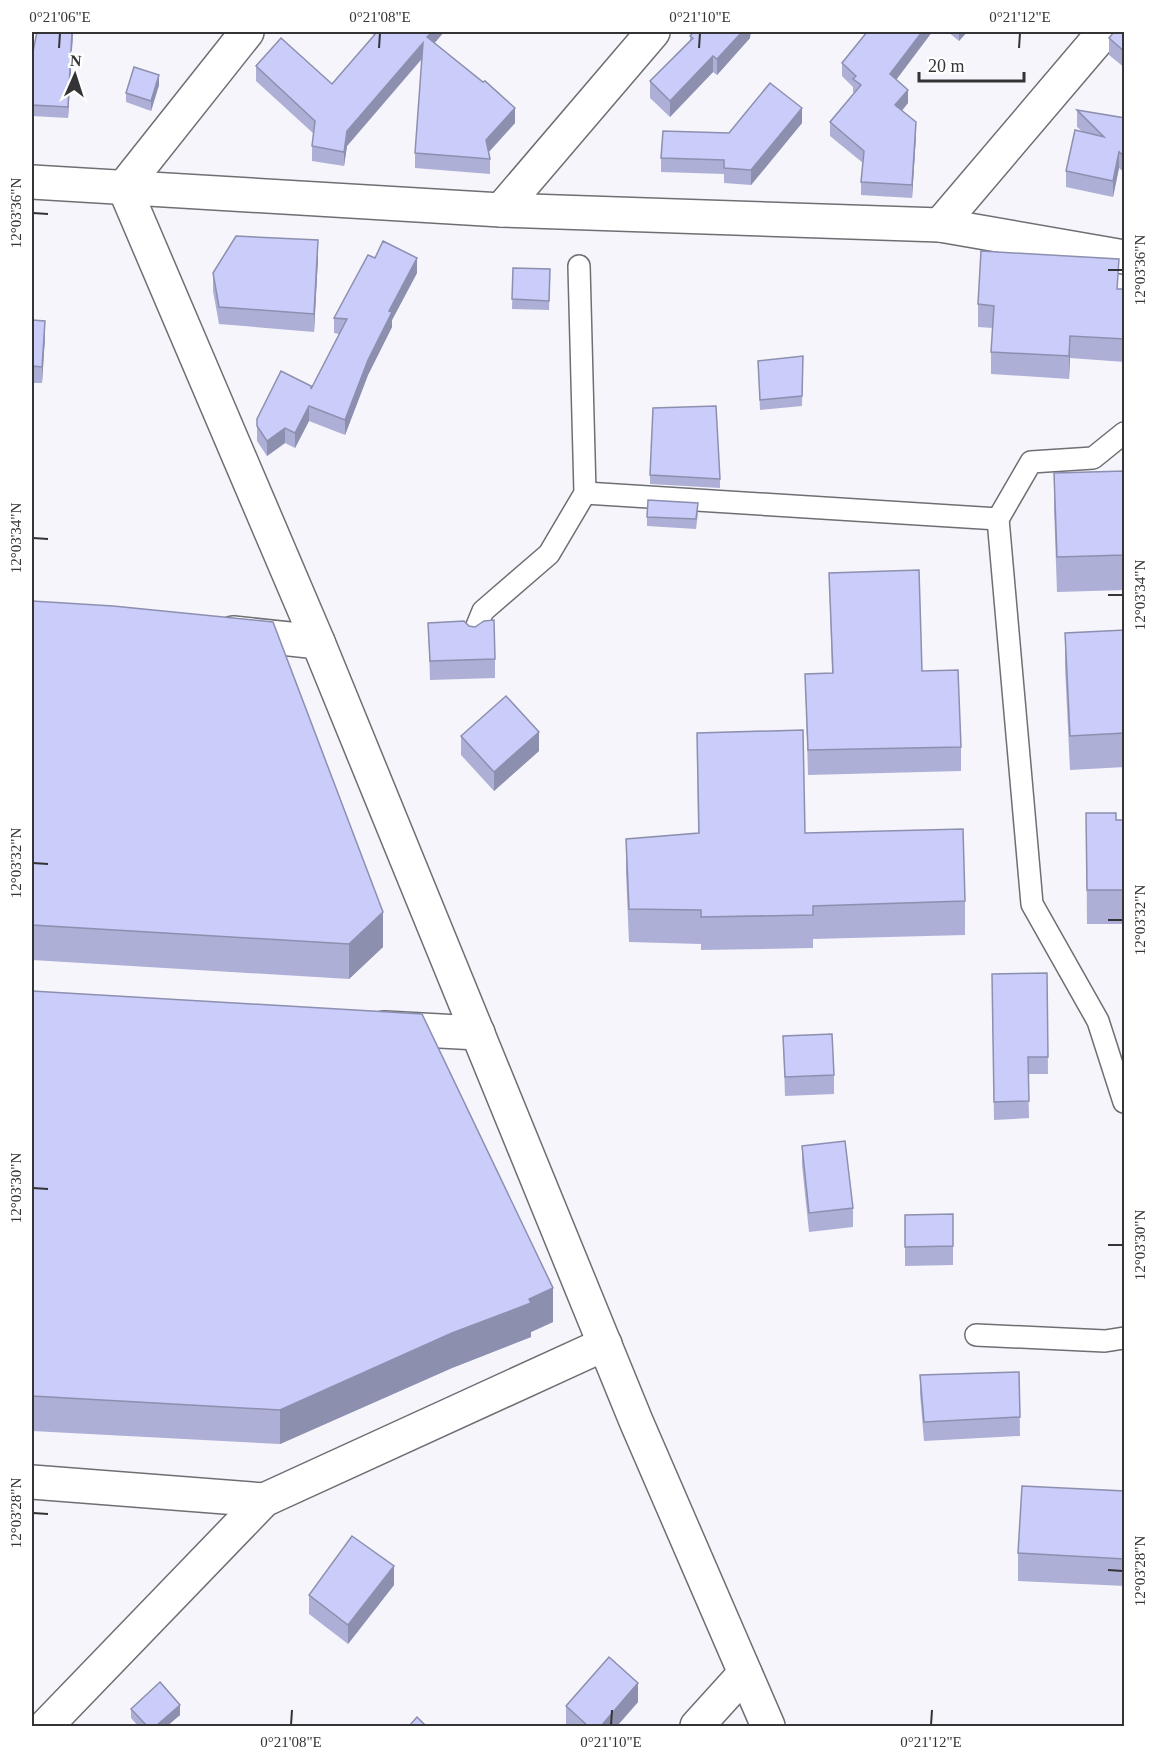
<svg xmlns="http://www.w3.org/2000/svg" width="1156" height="1758" viewBox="0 0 1156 1758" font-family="Georgia,serif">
	<rect width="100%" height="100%" fill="#f5f5fb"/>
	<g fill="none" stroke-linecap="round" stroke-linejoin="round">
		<defs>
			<g id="service">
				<path d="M585 493 998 519 1031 462 1093 458 1124 433"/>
				<path d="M998 519 1032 904 1098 1021 1124 1102"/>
				<path d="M474 633 483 611 549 554 585 493 579 266"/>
				<path d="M976 1335 1105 1341 1124 1338"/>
			</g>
			<g id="minor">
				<path d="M247 32 124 187 318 642 636 1421 768 1726"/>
				<path d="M32 182 501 210 940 225 1124 257"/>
				<path d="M501 210 653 32"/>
				<path d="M940 225 1104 32"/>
				<path d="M233 633 318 642"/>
				<path d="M384 1028 478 1033"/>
				<path d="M32 1482 264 1500"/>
				<path d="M46 1726 264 1500 605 1344"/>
				<path d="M697 1726 745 1673"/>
			</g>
		</defs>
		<!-- service casing -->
		<use href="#service" stroke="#6e6f73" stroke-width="24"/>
		<!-- minor casing -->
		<use href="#minor" stroke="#6e6f73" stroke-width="36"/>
		<!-- service -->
		<use href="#service" stroke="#fff" stroke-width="21"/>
		<!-- minor -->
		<use href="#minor" stroke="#fff" stroke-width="33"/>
	</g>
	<!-- wall -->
	<g fill="#aeafd7">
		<path d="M73 32 68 118 32 116V56Z"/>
		<path d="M84 32H99V34Z"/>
		<path d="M369 32H444L434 43 515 123 489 152 490 159V174L415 168V153L422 59 347 146 344 166 312 161V146L314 134 256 81V66L332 84 374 35Z"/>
		<path d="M750 32V38L717 75 713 72 670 117 650 98V81L690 41V36Z"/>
		<path d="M867 32H932L896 80 908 103 902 111 916 135 912 198 861 195V182L863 163 830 136V122L855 93 853 92V87L842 76V63Z"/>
		<path d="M948 32H967L959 41Z"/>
		<path d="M1125 32V68L1109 55V38Z"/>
		<path d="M159 85 151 111 126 102V93Z"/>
		<path d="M1077 110 1125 118V173L1119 168 1113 197 1066 187V171L1083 132 1077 127Z"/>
		<path d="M802 123 751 185 724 183V174L661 172V158L729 133Z"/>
		<path d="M318 258 314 332 219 324 213 291V273Z"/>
		<path d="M375 258 417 273 392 320V327L368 375 345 435 309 421 295 448 285 443 267 456 257 441V419L311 389 339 334 334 333V318Z"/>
		<path d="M513 268 550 269 549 310 512 309Z"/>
		<path d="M1118 289H1125V362L1070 358 1069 379 991 374V352L993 328 978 327V304Z"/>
		<path d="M32 320 45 337 42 383H32Z"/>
		<path d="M803 356 802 406 760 410 758 361Z"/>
		<path d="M1125 471V590L1057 592 1054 508V473Z"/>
		<path d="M650 475 720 479V488L650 484Z"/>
		<path d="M698 513 696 529 647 526V517Z"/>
		<path d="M829 573 922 671 961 747V771L808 775 805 674 832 673Z"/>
		<path d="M32 601 383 947 349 979 32 960Z"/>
		<path d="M428 623 495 659V678L430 680Z"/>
		<path d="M1125 630V767L1070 770 1065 667V633Z"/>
		<path d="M697 733 805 833 965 901V935L813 939V948L701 950V944L629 942 626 873V839L698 833Z"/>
		<path d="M461 736 539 751 494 791 461 755Z"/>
		<path d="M1086 813 1116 820H1125V924H1087Z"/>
		<path d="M1047 973 1048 1074H1028L1029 1118 994 1120 992 974Z"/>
		<path d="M32 991 553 1322 531 1332V1337L452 1368 280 1444 32 1431Z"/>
		<path d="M783 1036 834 1075V1094L785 1096Z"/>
		<path d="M802 1146 853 1208V1227L809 1232 802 1165Z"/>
		<path d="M953 1214V1265L905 1266V1215Z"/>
		<path d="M1019 1372 1020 1436 924 1441 920 1394V1375Z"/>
		<path d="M1125 1491V1586L1018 1581V1553Z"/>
		<path d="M394 1585 348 1644 309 1614V1595Z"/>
		<path d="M638 1702 617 1726H567L566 1725V1706Z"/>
		<path d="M131 1709 180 1715 167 1726H138L131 1718Z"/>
	</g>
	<!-- shaded-wall -->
	<g fill="#8d8faf">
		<path d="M72 32H73L68 118V107Z"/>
		<path d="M432 32H444L427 52V37Z"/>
		<path d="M742 32H751L750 38 717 75V59Z"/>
		<path d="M922 32H932L890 88V74Z"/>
		<path d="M959 32H967L959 41Z"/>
		<path d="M423 43V57L347 146 344 166V152L347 131Z"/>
		<path d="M713 56V72L670 117V101Z"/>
		<path d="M159 75V85L151 111V101Z"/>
		<path d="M908 90V103L895 118V105Z"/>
		<path d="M515 108V123L486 155V140Z"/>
		<path d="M802 108V123L751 185V170Z"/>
		<path d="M916 122V135L912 198V185Z"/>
		<path d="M1119 152V168L1113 197V181Z"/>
		<path d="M318 240V258L314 332V314Z"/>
		<path d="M417 258V273L392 320V327L368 375 345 435V420L368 360 389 311Z"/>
		<path d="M45 321V337L42 383V367Z"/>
		<path d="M1070 336V358L1069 379V356Z"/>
		<path d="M309 406V421L295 448V433Z"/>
		<path d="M285 428V443L267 456V441Z"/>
		<path d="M539 732V751L494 791V772Z"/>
		<path d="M383 912V947L349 979V944Z"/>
		<path d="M553 1288V1322L531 1332V1337L452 1368 280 1444V1410Z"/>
		<path d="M394 1566V1585L348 1644V1625Z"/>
		<path d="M638 1683V1702L617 1726H601Z"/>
		<path d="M180 1705V1715L167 1726H156Z"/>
	</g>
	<!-- building -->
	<g fill="#caccfa" stroke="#8d8faf" stroke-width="1.5">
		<path d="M37 32H72L68 107 32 105V56Z"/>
		<path d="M377 32H432L427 37 483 82 485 81 515 108 486 140 490 159 415 153 423 43 347 131 344 152 312 146 315 121 256 66 281 38 332 84Z"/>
		<path d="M694 32H742L717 59 713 56 670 101 650 81 693 38 690 36Z"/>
		<path d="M867 32H922L890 74 908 90 895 105 916 122 912 185 861 182 864 151 830 122 861 85 853 79 856 76 842 63Z"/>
		<path d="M1114 32H1125V52L1109 38Z"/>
		<path d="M134 67 159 75 151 101 126 93Z"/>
		<path d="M770 83 802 108 751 170 724 168V160L661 158 663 131 729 133Z"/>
		<path d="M1077 110 1125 118V157L1119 152 1113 181 1066 171 1075 130 1104 137Z"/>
		<path d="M236 236 318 240 314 314 219 307 213 273Z"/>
		<path d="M383 241 417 258 389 311 392 312 368 360 345 420 309 406 295 433 285 428 267 441 257 426V419L281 371 311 386V389L347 319 334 318 368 255 375 258Z"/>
		<path d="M981 251 1119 259 1117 289H1125V339L1070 336 1069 356 991 352 994 306 978 304Z"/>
		<path d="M513 268 550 269 549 301 512 299Z"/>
		<path d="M32 320 45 321 42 367 32 366Z"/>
		<path d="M803 356 802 396 760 400 758 361Z"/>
		<path d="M716 406 720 479 650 475 653 408Z"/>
		<path d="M1125 471V555L1057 557 1054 473Z"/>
		<path d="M648 500 698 503 696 519 647 517Z"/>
		<path d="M919 570 922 671 958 670 961 747 808 750 805 674 833 673 829 573Z"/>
		<path d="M32 601 113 606 273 622 383 912 349 944 32 925Z"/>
		<path d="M494 620 495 659 430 661 428 623 464 621 469 626 475 627 484 621Z"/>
		<path d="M1125 630V733L1070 736 1065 633Z"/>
		<path d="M506 696 539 732 494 772 461 736Z"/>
		<path d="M803 730 805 833 963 829 965 901 813 906V915L701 917V910L629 909 626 839 699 833 697 733Z"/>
		<path d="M1086 813H1116V820H1125V890H1087Z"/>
		<path d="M1047 973 1048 1057H1028L1029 1101 994 1102 992 974Z"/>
		<path d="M32 991 422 1014 553 1288 529 1299 531 1303 452 1333 280 1410 32 1396Z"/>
		<path d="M832 1034 834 1075 785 1077 783 1036Z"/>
		<path d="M845 1141 853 1208 809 1213 802 1146Z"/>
		<path d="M953 1214V1246L905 1247V1215Z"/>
		<path d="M1019 1372 1020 1417 924 1422 920 1375Z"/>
		<path d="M1022 1486 1125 1491V1559L1018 1553Z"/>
		<path d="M352 1536 394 1566 348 1625 309 1595Z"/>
		<path d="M609 1657 638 1683 601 1726H588L566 1706Z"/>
		<path d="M160 1682 180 1705 156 1726H147L131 1709Z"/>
		<path d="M417 1717 426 1726H409Z"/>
	</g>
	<!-- ticks -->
	<path fill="none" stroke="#343436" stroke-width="2" d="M59 48 60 33M379 48 380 33M699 48 700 33M1019 48 1020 33M33 213 48 214M1108 270H1123M33 538 48 539M1108 595H1123M33 863 48 864M1108 920H1123M33 1188 48 1189M1108 1245H1123M33 1513 48 1514M1108 1570 1123 1571M291 1725 292 1710M611 1725 612 1710M931 1725 932 1710"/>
	<!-- border -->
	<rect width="1156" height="1758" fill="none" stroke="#ffffff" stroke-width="66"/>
	<!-- north arrow -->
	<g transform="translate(75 75) rotate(3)" stroke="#ffffff" stroke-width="4.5" paint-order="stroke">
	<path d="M0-4.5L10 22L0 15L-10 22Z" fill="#343436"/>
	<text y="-9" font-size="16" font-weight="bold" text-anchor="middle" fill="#343436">N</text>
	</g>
	<!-- scale -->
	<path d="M919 72v9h105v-9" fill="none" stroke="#343436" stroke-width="3"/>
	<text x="928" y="72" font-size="18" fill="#343436" stroke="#ffffff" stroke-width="4.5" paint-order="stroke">20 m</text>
	<rect x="33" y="33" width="1090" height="1692" fill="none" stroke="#343436" stroke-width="2"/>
	<g font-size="15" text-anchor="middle" fill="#343436">
		<text x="60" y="22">0°21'06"E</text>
		<text x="380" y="22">0°21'08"E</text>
		<text x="700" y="22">0°21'10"E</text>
		<text x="1020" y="22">0°21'12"E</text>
		<text transform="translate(16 213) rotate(-90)" y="5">12°03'36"N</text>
		<text transform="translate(1140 270) rotate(-90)" y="5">12°03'36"N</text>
		<text transform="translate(16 538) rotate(-90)" y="5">12°03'34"N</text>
		<text transform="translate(1140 595) rotate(-90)" y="5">12°03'34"N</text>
		<text transform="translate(16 863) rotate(-90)" y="5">12°03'32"N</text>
		<text transform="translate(1140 920) rotate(-90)" y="5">12°03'32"N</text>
		<text transform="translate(16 1188) rotate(-90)" y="5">12°03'30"N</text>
		<text transform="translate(1140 1245) rotate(-90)" y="5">12°03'30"N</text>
		<text transform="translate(16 1513) rotate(-90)" y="5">12°03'28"N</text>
		<text transform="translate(1140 1571) rotate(-90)" y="5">12°03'28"N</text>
		<text x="291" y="1747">0°21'08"E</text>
		<text x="611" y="1747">0°21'10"E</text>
		<text x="931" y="1747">0°21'12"E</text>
	</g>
</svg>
